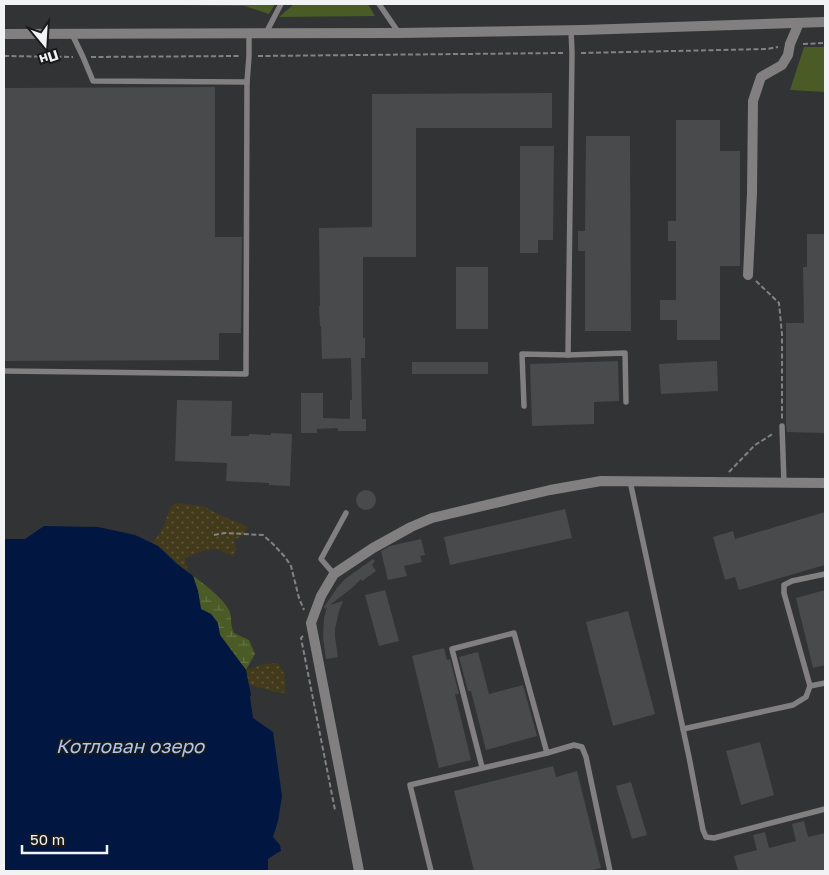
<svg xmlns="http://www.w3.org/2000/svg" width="829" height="875" viewBox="0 0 829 875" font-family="'Golos Text',sans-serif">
	<defs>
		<pattern id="wetland-marsh" width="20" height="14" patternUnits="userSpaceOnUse" patternTransform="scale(1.25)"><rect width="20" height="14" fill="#4a5b26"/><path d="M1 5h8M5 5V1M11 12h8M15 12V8" fill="none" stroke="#657346"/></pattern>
		<pattern id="sand-dots" width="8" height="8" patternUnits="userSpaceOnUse" patternTransform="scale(1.25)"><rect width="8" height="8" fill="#423a1a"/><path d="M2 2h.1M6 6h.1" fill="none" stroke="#5e573c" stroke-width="1.8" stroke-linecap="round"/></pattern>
	</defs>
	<rect width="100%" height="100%" fill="#313335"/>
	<!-- green -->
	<g fill="#4a5b26">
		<path d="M111 4H275L269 14 245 6Z"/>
		<path d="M294 4H368L375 16 279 17Z"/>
		<path d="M804 47H825V92L790 90Z"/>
	</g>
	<!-- wetland -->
	<path fill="url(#wetland-marsh)" d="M193 576C202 582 228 602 230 613 232 621 230 624 234 633L249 640 255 654 246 670 220 635 217 623 211 614 201 609 198 591Z"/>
	<!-- sand -->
	<g fill="url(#sand-dots)">
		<path d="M175 503 203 506 222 516 247 526 244 535 234 540 236 550 233 557 218 549 203 551 185 558 188 572C177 564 165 549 153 543L164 526 170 508Z"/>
		<path d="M278 663 285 675V693L275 692 248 684 246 670 264 664Z"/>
	</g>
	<!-- water -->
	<path fill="#011742" d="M44 526 98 527 135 535 158 546 177 564 193 576 198 591 201 609 211 614 218 623 220 635 246 670 251 695 250 697 253 718 273 732 282 796 278 821 273 837 280 845 281 851 277 853 268 859V871H4V539H25Z"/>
	<!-- building -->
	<g fill="#494a4c">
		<path d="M215 87V237H242L241 333H219V360L4 361V88Z"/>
		<path d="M552 93V128H416V257H363V338H365V358H361L362 419H366V431H338V428L317 429V433H301V393H323V418L350 419V400H352L351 358 322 359 321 326H320L319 306H320L319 228 372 227V94Z"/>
		<path d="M676 120H720V151H740V266H720V340H677V320H660V300H676V241H668V221H676Z"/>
		<path d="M586 136H630L631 331H585V251H578V231H585Z"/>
		<path d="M520 146H554L553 240H538V253H520Z"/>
		<path d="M807 234H825V433L787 432 786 423V323H804L803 267H807Z"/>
		<rect x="456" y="267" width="32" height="62"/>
		<path d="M618 361 619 401 594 402V424L532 426 530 364Z"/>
		<path d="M717 361 718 391 661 394 659 364Z"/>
		<rect x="412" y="362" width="76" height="12"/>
		<path d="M177 400 232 401 231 436H249V434L271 435V433L292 434 290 486 269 485V483L226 481 227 463 175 461Z"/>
		<circle cx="366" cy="500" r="10"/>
		<path d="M565 509 572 538 450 565 444 537Z"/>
		<path d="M825 512V565L739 590 735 577 725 580 713 537 733 531 735 539Z"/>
		<path d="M421 539 425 555 420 556 422 562 404 566 407 576 388 580 381 551 390 546Z"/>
		<path d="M373 559 375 561 372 565 376 571 362 581 361 579 353 587 330 605 343 601 339 611 335 629V637L338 657 326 659 323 638 324 618 327 607 325 609 324 607 337 588 345 579Z"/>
		<path d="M385 590 399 641 379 646 365 595Z"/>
		<path d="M825 590V665L813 668 796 598Z"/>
		<path d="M628 611 655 714 613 726 586 622Z"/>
		<path d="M444 648 447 660 450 659 459 694H455L471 760 439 768 412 656Z"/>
		<path d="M478 652 489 694 523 685 537 736 486 750 471 691H468L459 657Z"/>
		<path d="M760 742 774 795 741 805 726 751Z"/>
		<path d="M553 766 556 777 577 771 601 868 588 871H474L454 791Z"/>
		<path d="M631 782 647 835 632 839 616 786Z"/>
		<path d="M804 821 808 837 825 833V871H738L734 856 757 850 753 835 765 832 769 848 796 841 792 824Z"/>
	</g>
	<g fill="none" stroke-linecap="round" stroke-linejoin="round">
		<!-- path -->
		<g stroke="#818284" stroke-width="2" stroke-dasharray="5 2.5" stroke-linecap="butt">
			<path d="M803 44 825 43"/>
			<path d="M581 53 767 49 778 47"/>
			<path d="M4 56 73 57"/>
			<path d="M258 56 563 53"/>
			<path d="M91 57 241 56"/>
			<path d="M756 281 779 303 782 334V419"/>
			<path d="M729 472 755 445 774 433"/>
			<path d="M214 535 225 533 263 535 273 544 285 557 291 566 299 598 304 610"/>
			<path d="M303 636 301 638 335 810"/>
		</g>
		<!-- service -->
		<g stroke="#817f7f" stroke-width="5.5">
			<path d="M379 4 399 33"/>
			<path d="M266 33 281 4"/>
			<path d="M72 34 83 57 93 81 247 82 249 56V33"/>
			<path d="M568 355 572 53 571 30"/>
			<path d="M4 371 246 374 247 82"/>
			<path d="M524 406 522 354 568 355 625 353 626 402"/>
			<path d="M782 426 784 483"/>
			<path d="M630 481 689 757 703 830 706 837 714 838 825 809"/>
			<path d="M334 574 321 559 346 513"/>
			<path d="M810 686 825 683"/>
			<path d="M683 729 793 705 806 697 810 686 784 593V585L792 581 825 574"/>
			<path d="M482 767 452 649 514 633 547 753"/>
			<path d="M431 871 410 785 547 753 574 745 582 747 586 757 610 871"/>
		</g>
		<!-- minor -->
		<g stroke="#817f7f" stroke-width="10">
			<path d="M748 275 752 193 753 101 761 77 782 65 788 55 790 44 799 23"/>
			<path d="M359 871 311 623 321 596 334 574 373 548 411 527 432 518 550 490 601 481 825 483"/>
		</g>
		<!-- tertiary -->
		<path stroke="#817f7f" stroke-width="10" d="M4 34 399 33 583 30 825 22"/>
	</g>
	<g text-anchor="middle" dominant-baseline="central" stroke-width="4" stroke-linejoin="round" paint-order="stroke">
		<!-- water labels -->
		<g font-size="19" font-style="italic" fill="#abc7f3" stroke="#1a1a1b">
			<text x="130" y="745">Котлован озеро</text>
		</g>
	</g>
	<!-- border -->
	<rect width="829" height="875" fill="none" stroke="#f2f3f4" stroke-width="10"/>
	<!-- north arrow -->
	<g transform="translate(45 45) rotate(162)" stroke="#1a1a1b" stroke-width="4" paint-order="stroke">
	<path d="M0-4L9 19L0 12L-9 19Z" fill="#f2f3f4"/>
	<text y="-8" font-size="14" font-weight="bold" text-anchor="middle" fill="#f2f3f4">Пн</text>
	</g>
	<!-- scale -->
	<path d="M22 845v8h85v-8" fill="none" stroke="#f2f3f4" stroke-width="2.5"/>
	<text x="30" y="845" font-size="15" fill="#f2f3f4" stroke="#1a1a1b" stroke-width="4" paint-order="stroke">50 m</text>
</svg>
